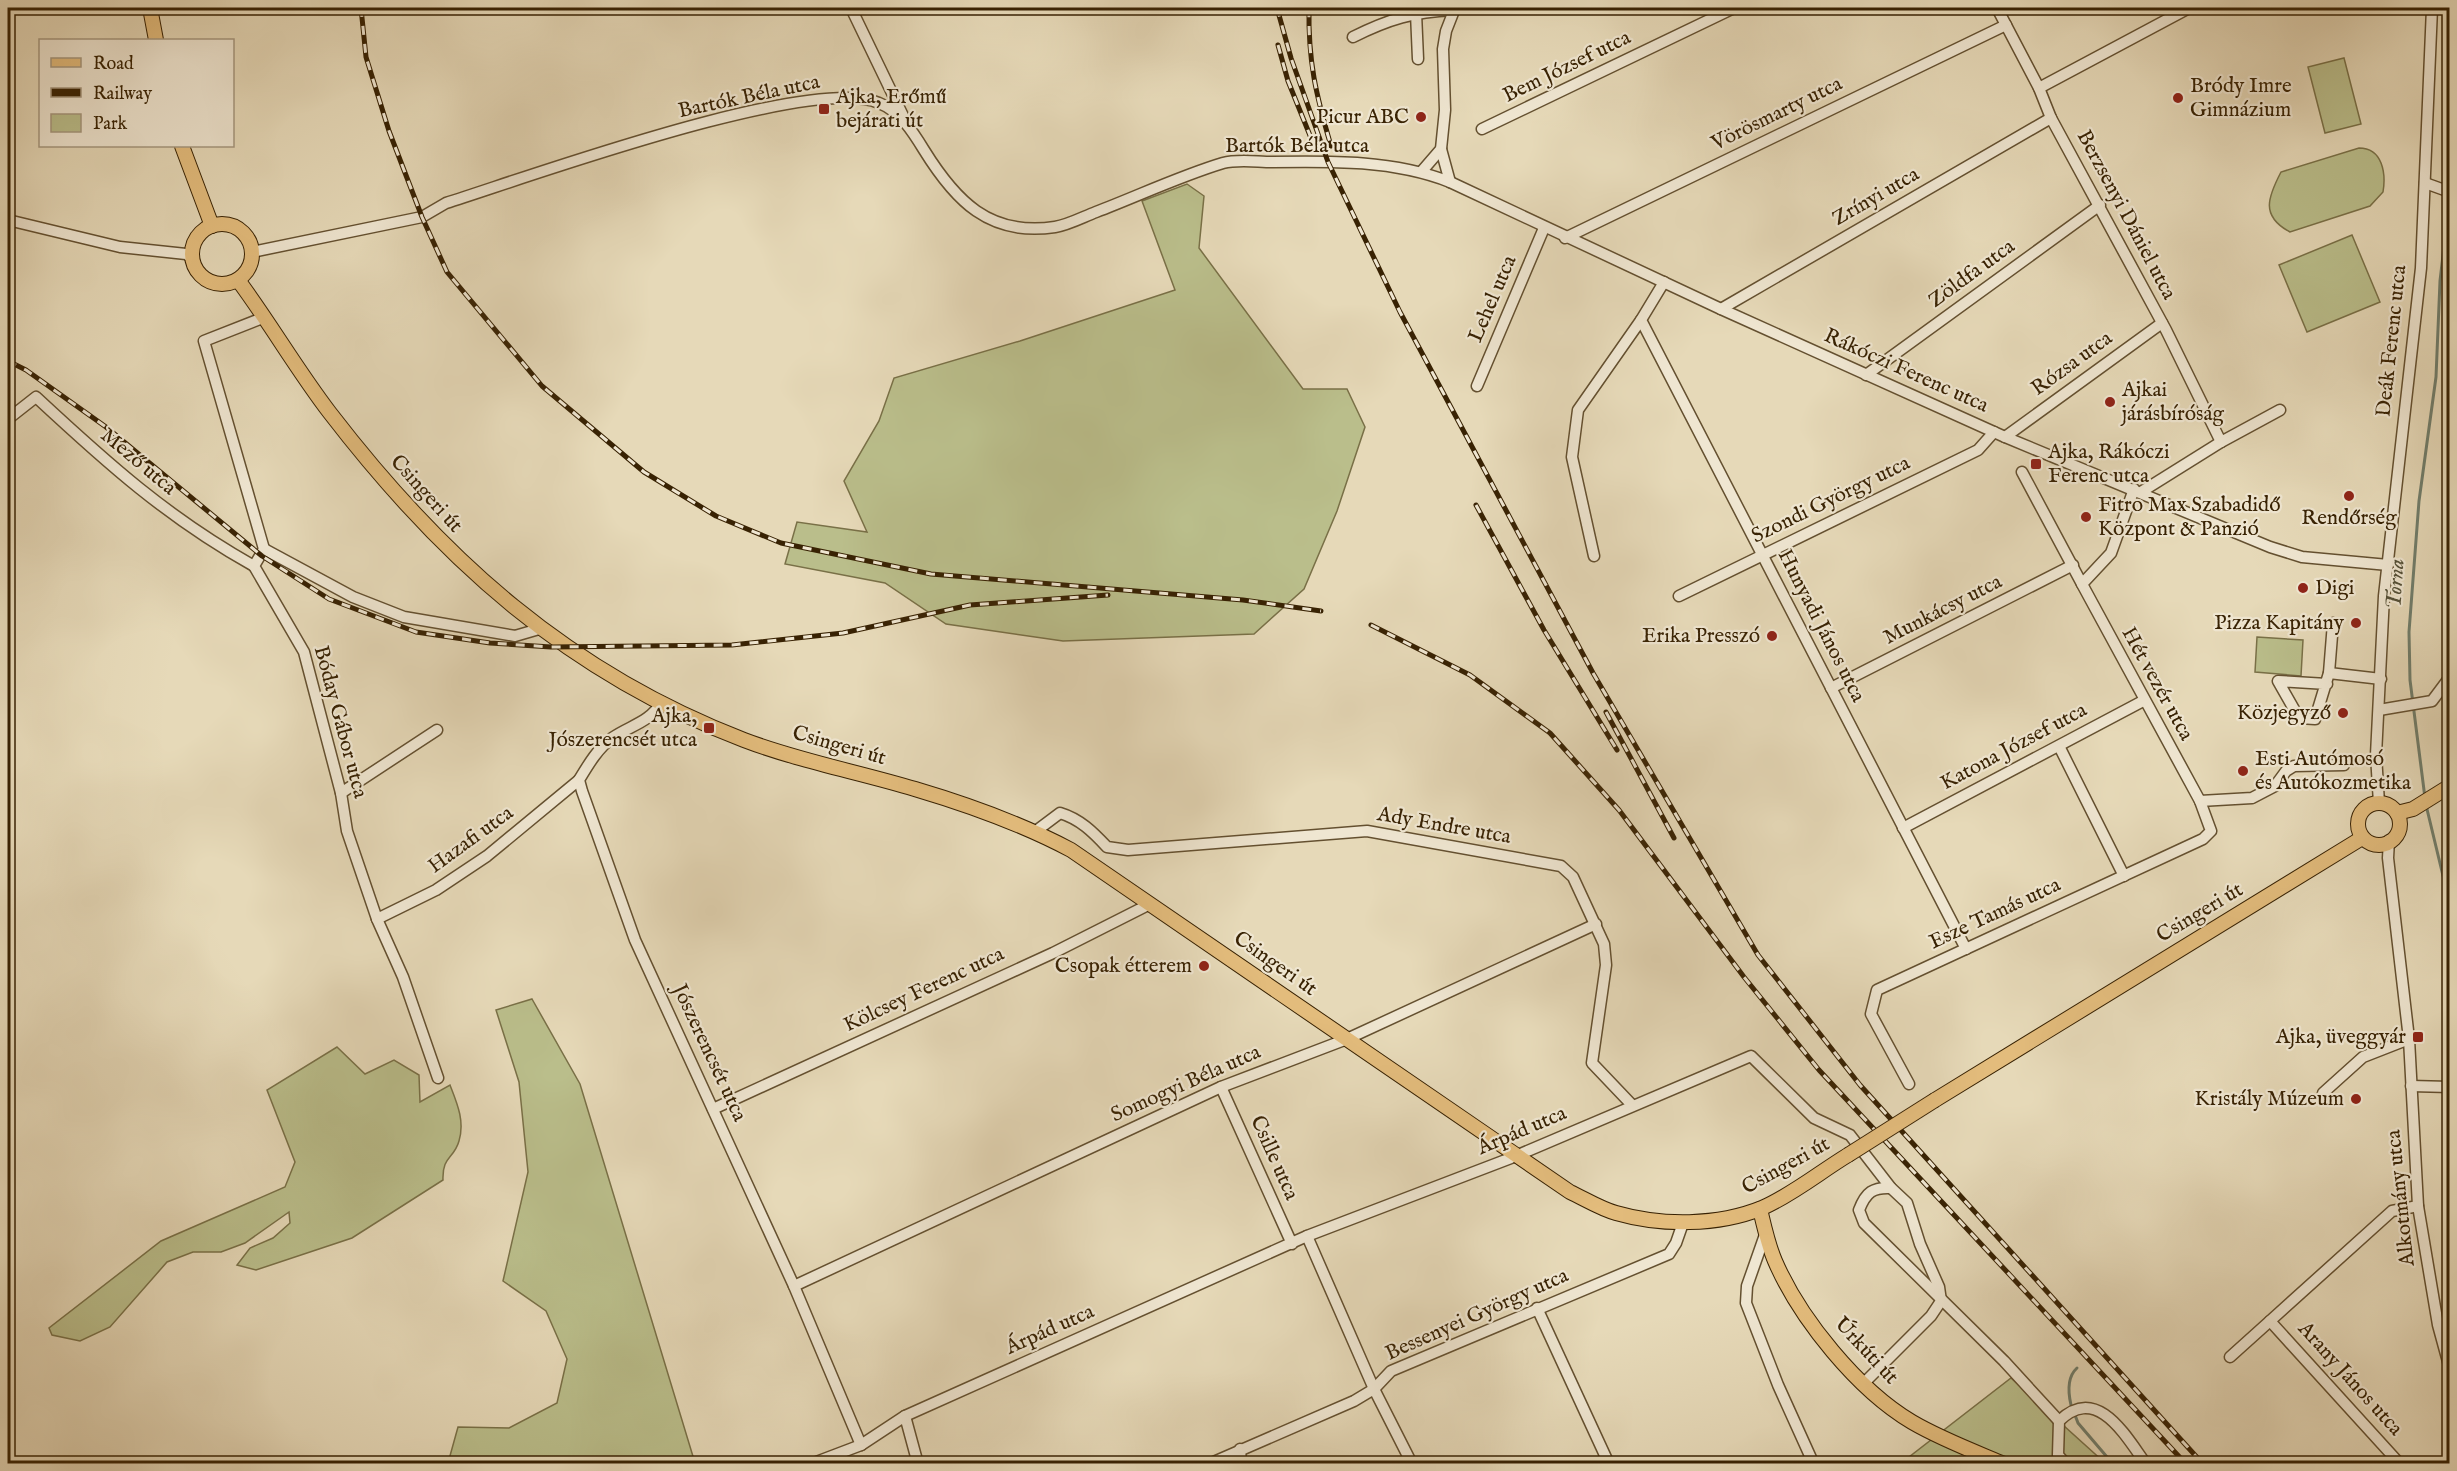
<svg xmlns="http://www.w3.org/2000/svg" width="2457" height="1471" viewBox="0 0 2457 1471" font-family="'IM FELL English',serif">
	<rect width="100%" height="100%" fill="#e6d9b8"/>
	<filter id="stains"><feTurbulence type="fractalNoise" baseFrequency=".00333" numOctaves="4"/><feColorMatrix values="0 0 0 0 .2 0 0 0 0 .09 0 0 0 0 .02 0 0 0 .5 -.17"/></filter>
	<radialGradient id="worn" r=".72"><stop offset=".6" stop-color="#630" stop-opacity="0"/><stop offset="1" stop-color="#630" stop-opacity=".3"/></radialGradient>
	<!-- green -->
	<g fill="#babe8b" stroke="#797047" stroke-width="1.5">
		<path d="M2344 58 2361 124 2325 133 2308 67Z"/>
		<path d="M2359 148C2383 148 2386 174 2383 192L2370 206 2290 232C2260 216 2268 197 2281 172Z"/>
		<path d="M1187 184 1204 196 1199 248 1303 389H1347L1365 427 1337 511 1304 589 1254 634 1063 641 946 624 885 583 785 564 797 522 867 532 844 481 879 421 894 378 1020 341 1175 290 1142 201Z"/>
		<path d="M2352 235 2380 302 2307 332 2279 265Z"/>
		<path d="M2257 637 2303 640 2301 676 2255 672Z"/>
		<path d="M532 999 580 1084 695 1463H448L458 1427 509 1428 557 1403 567 1359 546 1311 503 1281 528 1172 519 1082 496 1010Z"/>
		<path d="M337 1047 365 1074 394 1060 419 1075 420 1102 450 1085C457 1103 465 1121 459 1141 454 1159 442 1156 443 1180L352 1238 256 1270 237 1265 250 1248 273 1238 290 1223 289 1212 245 1243 221 1252H193L167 1262 110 1327 80 1341 52 1335 49 1328 161 1241 285 1187 295 1162 267 1090Z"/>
		<path d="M2011 1378 2105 1463 1900 1464Z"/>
	</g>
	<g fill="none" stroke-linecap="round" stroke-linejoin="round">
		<!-- stream -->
		<g stroke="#707d6b" stroke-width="3">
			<path d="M2425 798 2410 680 2409 632 2419 501 2436 377 2440 281 2445 238 2450 229"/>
			<path d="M2426 805 2450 905"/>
			<path d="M2071 1405C2068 1392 2067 1377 2077 1368"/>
			<path d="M2075 1415 2078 1423 2113 1464"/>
		</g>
		<defs>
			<g id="minor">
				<path d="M851 8 906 122"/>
				<path d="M1997 8 2039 88 2051 118 2166 330 2221 442 2280 410"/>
				<path d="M1416 13 1418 59"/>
				<path d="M1353 37C1389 19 1413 12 1453 10"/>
				<path d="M2039 88 2189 8"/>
				<path d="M1482 129 1734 8"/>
				<path d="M1441 149 1450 182"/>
				<path d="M1422 171 1441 149 1445 110 1443 49 1446 31 1455 8"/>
				<path d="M2425 183 2450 192"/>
				<path d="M8 220 120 247 186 254 192 258"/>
				<path d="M1565 238 2006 25"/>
				<path d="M252 252 422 217 446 203C526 178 811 74 879 103 900 111 913 132 924 150 955 200 989 237 1055 227 1068 225 1083 217 1096 212 1138 196 1180 176 1223 163 1238 159 1257 162 1272 162 1332 161 1394 160 1450 182L1721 309 2005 437 2270 547 2302 557 2388 565"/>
				<path d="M1664 282 1641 320 1966 949"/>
				<path d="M1721 309 2051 118"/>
				<path d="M265 317 204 341 264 549 254 566 304 652 341 793 347 831 377 919 403 977 438 1078"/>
				<path d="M1866 375 2100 205"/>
				<path d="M1477 386 1544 228"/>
				<path d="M8 419 36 397C107 463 168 518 254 566"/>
				<path d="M2005 437 2162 323"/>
				<path d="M2022 472 2082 584"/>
				<path d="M2141 492 2221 442"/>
				<path d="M264 549 353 597 404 617 515 636 539 629"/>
				<path d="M1594 556 1572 457 1578 410 1641 320"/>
				<path d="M1679 596 1978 450 1994 432"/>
				<path d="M2329 673 2333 623"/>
				<path d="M2327 684 2278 681 2299 718 2315 719 2329 673 2381 679"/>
				<path d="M1831 688 2073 565"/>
				<path d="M662 702C649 723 631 725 612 738 598 748 588 765 579 780L582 791 635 940 794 1286 861 1445"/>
				<path d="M2379 710 2432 701 2450 677"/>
				<path d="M2059 746 2124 876"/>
				<path d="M341 793 437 730"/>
				<path d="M2200 801 2252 798 2275 786 2286 771 2294 766 2344 765"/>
				<path d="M2379 803 2376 755 2384 596 2421 268 2432 8"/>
				<path d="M1903 828 2143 701"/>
				<path d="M1036 831 1060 813C1080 819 1093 832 1107 847L1128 850 1367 831 1561 866 1573 877 1604 944 1606 965 1592 1063 1632 1105"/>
				<path d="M2389 840 2388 858 2409 1039 2418 1206 2438 1325 2450 1369"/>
				<path d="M377 919 436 890 487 856 579 780"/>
				<path d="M1909 1084 1871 1014 1877 990 2203 839 2211 831 2200 801 2082 584 2111 553 2134 489"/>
				<path d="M2411 1086 2450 1087"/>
				<path d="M1221 1087 1292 1244"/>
				<path d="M2323 1093 2363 1057 2409 1039"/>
				<path d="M713 1109 1053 953 1150 904"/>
				<path d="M1891 1188C1873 1187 1866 1192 1859 1210L1864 1223 2004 1361 2059 1421"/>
				<path d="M1766 1232 1747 1286 1746 1303 1778 1385 1811 1458"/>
				<path d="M1307 1236 1374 1389 1412 1464"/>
				<path d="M794 1286 1221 1087 1347 1039 1596 924"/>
				<path d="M1537 1308 1609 1464"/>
				<path d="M2230 1357 2270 1321"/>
				<path d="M905 1416 918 1464"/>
				<path d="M1240 1449 1241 1464"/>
				<path d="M811 1464 861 1445 905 1416 1307 1236 1511 1158 1751 1056 1814 1118 1850 1135 1891 1188 1907 1203 1920 1244 1939 1287 1941 1301 1931 1316 1863 1384"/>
				<path d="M1209 1464 1354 1401 1374 1389 1391 1371 1669 1254 1676 1243 1683 1223"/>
				<path d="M2066 1464 2058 1455 2059 1421C2097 1384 2125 1435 2146 1464"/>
				<path d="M2400 1464 2270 1321 2392 1211 2418 1206"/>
			</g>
			<g id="major">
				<path d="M150 8 156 40"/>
				<path d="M182 146 212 226"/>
				<circle cx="222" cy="254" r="30"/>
				<path d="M238 280C270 323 297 370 330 413 443 560 569 673 744 740 799 761 859 772 915 789 969 805 1022 824 1071 850L1570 1192C1585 1199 1601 1209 1616 1213 1661 1226 1718 1226 1762 1208 1792 1195 1820 1172 1848 1155"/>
				<circle cx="2379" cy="824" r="21"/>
				<path d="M2397 813 2413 809 2450 786"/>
				<path d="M1935 1100 2362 838"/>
				<path d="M1760 1209C1764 1226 1768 1245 1775 1261 1800 1319 1858 1390 1912 1422 1941 1439 1973 1451 2004 1464"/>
			</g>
		</defs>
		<!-- minor casing -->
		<use href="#minor" stroke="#645030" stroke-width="13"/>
		<!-- major casing -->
		<use href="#major" stroke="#382203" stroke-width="16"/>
		<!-- minor -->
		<use href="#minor" stroke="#efe6d1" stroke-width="10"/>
		<!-- major -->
		<use href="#major" stroke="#e3bc7c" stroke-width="14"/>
		<defs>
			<g id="rail">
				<path d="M361 8 366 57 389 131 422 217 447 272 542 386 644 472 716 516 781 543 931 574 1243 600 1321 611"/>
				<path d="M1277 8 1291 58 1328 162 1400 312 1593 673 1758 955 1860 1085 2203 1464"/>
				<path d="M1309 8C1308 61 1316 95 1331 146"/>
				<path d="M1278 45 1288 81 1311 138"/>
				<path d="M8 361 26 370 106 427 262 556 329 599 416 632 490 643 551 647 732 645 843 633 970 605 1108 595"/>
				<path d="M1476 505 1544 630 1617 750"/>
				<path d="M1371 625 1470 675 1550 733 1619 810 1744 977 1819 1070 2186 1464"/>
				<path d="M1606 712 1674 838"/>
			</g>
		</defs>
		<!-- rail casing -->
		<use href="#rail" stroke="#382203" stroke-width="5"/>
		<!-- rail -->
		<use href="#rail" stroke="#efe6d1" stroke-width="3" stroke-dasharray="9" stroke-linecap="butt"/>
		<defs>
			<path id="major-bridge" d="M1848 1155 1935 1100"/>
		</defs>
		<!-- major-bridge casing -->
		<use href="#major-bridge" stroke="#382203" stroke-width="16" stroke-linecap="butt"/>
		<!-- major-bridge -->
		<use href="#major-bridge" stroke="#e3bc7c" stroke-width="14"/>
	</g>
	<!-- markers -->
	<g fill="#8f2418" stroke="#efe6d1" stroke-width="2">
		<circle cx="2178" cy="98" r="6"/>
		<rect x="818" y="103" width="12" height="12" rx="3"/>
		<circle cx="1421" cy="117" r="6"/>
		<circle cx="2110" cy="402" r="6"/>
		<rect x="2030" y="458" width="12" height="12" rx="3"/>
		<circle cx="2349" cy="496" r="6"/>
		<circle cx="2086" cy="517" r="6"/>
		<circle cx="2303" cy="588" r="6"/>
		<circle cx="2356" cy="623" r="6"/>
		<circle cx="1772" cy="636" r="6"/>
		<circle cx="2343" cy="713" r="6"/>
		<rect x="703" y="722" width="12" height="12" rx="3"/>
		<circle cx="2243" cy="771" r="6"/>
		<circle cx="1204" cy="966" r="6"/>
		<rect x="2412" y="1031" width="12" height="12" rx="3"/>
		<circle cx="2356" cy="1099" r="6"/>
	</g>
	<g text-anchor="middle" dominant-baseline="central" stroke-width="4.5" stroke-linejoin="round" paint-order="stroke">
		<!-- street labels -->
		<g font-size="21" fill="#382203" stroke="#efe6d1">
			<text transform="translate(1567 67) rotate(-26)">Bem József utca</text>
			<text transform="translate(749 97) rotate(-12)">Bartók Béla utca</text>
			<text transform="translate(1777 114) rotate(-26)">Vörösmarty utca</text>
			<text x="1297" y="146">Bartók Béla utca</text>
			<text transform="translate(1876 197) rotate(-30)">Zrínyi utca</text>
			<text transform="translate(2126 215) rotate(62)">Berzsenyi Dániel utca</text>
			<text transform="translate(1972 274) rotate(-36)">Zöldfa utca</text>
			<text transform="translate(1493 299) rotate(-67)">Lehel utca</text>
			<text transform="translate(2392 341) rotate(-84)">Deák Ferenc utca</text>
			<text transform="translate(2072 364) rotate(-36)">Rózsa utca</text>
			<text transform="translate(1906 371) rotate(24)">Rákóczi Ferenc utca</text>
			<text transform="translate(138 462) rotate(40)">Mező utca</text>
			<text transform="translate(426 494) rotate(48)">Csingeri út</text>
			<text transform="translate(1831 500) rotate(-26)">Szondi György utca</text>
			<text transform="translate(1943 610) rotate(-27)">Munkácsy utca</text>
			<text transform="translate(1821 626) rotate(63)">Hunyadi János utca</text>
			<text transform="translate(2157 684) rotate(61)">Hét vezér utca</text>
			<text transform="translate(340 722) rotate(75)">Bóday Gábor utca</text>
			<text transform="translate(839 746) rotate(16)">Csingeri út</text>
			<text transform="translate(2014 747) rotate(-28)">Katona József utca</text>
			<text transform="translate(1444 826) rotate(10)">Ady Endre utca</text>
			<text transform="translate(471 840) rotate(-36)">Hazafi utca</text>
			<text transform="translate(2200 913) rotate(-31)">Csingeri út</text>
			<text transform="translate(1995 914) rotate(-25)">Esze Tamás utca</text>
			<text transform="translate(1275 964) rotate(35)">Csingeri út</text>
			<text transform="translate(924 990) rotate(-25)">Kölcsey Ferenc utca</text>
			<text transform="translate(709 1053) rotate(65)">Jószerencsét utca</text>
			<text transform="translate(1186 1084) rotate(-24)">Somogyi Béla utca</text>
			<text transform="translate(1522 1131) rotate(-23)">Árpád utca</text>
			<text transform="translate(1274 1158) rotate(66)">Csille utca</text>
			<text transform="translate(1786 1166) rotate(-29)">Csingeri út</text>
			<text transform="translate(2401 1198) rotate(-96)">Alkotmány utca</text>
			<text transform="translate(1477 1315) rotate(-24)">Bessenyei György utca</text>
			<text transform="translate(1050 1330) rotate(-24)">Árpád utca</text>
			<text transform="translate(1866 1351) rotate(47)">Úrkúti út</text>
			<text transform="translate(2350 1379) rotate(48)">Arany János utca</text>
		</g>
		<!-- poi labels -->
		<g font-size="21" fill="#382203" stroke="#efe6d1" text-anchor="end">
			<text x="2190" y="86" text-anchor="start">Bródy Imre<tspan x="2190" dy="24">Gimnázium</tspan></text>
			<text x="836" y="97" text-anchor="start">Ajka, Erőmű<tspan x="836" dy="24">bejárati út</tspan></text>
			<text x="1409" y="117">Picur ABC</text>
			<text x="2122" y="390" text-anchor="start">Ajkai<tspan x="2122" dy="24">járásbíróság</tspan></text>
			<text x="2048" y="452" text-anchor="start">Ajka, Rákóczi<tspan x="2048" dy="24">Ferenc utca</tspan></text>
			<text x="2098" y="505" text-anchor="start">Fitro Max Szabadidő<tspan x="2098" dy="24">Központ &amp; Panzió</tspan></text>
			<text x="2349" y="518" text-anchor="middle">Rendőrség</text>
			<text x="2315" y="588" text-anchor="start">Digi</text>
			<text x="2344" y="623">Pizza Kapitány</text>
			<text x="1760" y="636">Erika Presszó</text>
			<text x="2331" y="713">Közjegyző</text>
			<text x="697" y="716">Ajka,<tspan x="697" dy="24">Jószerencsét utca</tspan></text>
			<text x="2255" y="759" text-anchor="start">Esti Autómosó<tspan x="2255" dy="24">és Autókozmetika</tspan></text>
			<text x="1192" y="966">Csopak étterem</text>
			<text x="2406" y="1037">Ajka, üveggyár</text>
			<text x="2344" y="1099">Kristály Múzeum</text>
		</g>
		<!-- water labels -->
		<g font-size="22" font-style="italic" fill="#545037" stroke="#efe6d1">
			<text transform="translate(2396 584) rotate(-86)">Torna</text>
		</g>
	</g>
	<!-- margin -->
	<rect width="2457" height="1471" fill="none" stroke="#e6d9b8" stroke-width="30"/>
	<rect x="9" y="9" width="2439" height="1453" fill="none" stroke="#382203" stroke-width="3"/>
	<rect x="15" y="15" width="2427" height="1441" fill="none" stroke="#382203" stroke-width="1.5"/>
	<!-- legend -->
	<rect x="39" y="39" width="195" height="108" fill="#efe6d1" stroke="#a6987f" stroke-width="1.5"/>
	<rect x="51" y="58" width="30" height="9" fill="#e3bc7c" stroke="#a6987f" stroke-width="1.5"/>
	<text x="93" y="69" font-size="18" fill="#382203">Road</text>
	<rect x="51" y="88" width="30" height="9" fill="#382203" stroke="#a6987f" stroke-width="1.5"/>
	<text x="93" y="99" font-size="18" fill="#382203">Railway</text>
	<rect x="51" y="114" width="30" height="18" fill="#babe8b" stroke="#a6987f" stroke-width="1.5"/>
	<text x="93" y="129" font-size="18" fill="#382203">Park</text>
	<rect width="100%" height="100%" filter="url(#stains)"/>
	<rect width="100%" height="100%" fill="url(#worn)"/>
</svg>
